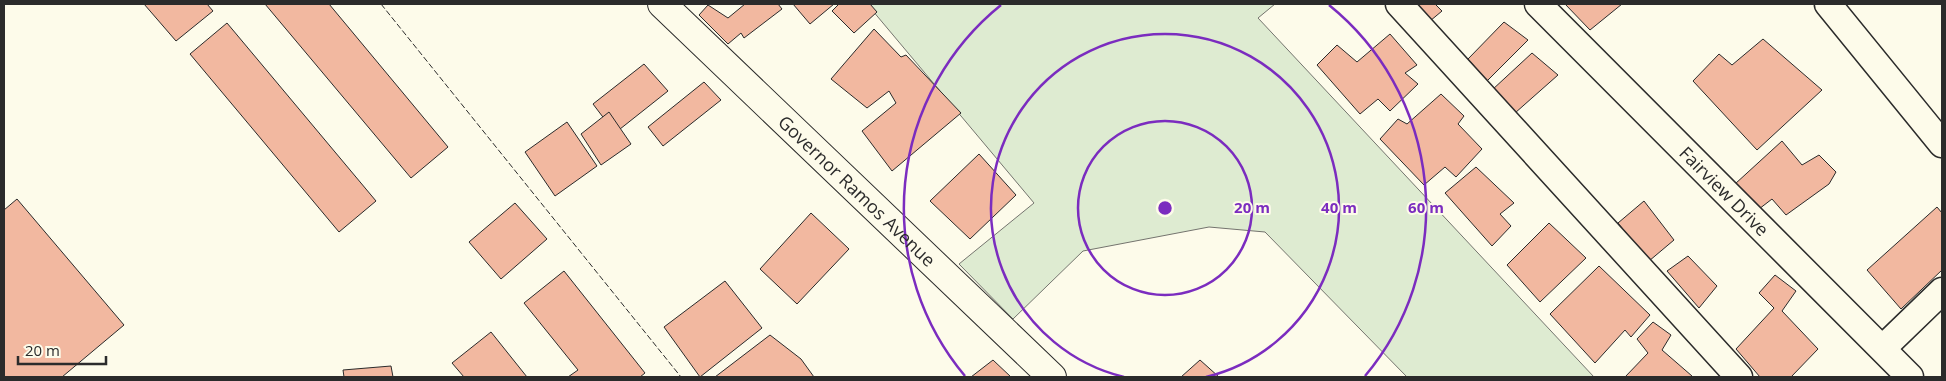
<svg xmlns="http://www.w3.org/2000/svg" width="1946" height="381" viewBox="0 0 1946 381" font-family="'Open Sans',sans-serif">
	<rect width="100%" height="100%" fill="#fdfbea"/>
	<!-- grass -->
	<path fill="#deebd1" stroke="#74746e" d="M867 4H1275L1258 18 1594 377H1407L1265 232 1209 227 1083 251 1013 319 959 264 1034 203Z"/>
	<!-- building -->
	<g fill="#f2b8a0" stroke="#2b2b2b">
		<path d="M144 4H207L213 11 176 41Z"/>
		<path d="M265 4H329L448 147 411 178Z"/>
		<path d="M745 4H778L782 9 744 38 741 33 728 44 699 15 708 5 728 18Z"/>
		<path d="M793 4H834L810 24Z"/>
		<path d="M839 4H870L877 12 854 33 832 11Z"/>
		<path d="M1413 4H1435L1442 11 1430 21Z"/>
		<path d="M1565 4H1622L1590 30Z"/>
		<path d="M1504 22 1528 40 1487 81 1468 59Z"/>
		<path d="M227 23 376 201 339 232 190 54Z"/>
		<path d="M874 29 901 57 906 55 961 113 892 171 862 131 896 103 889 91 867 108 831 79Z"/>
		<path d="M1390 34 1417 65 1405 73 1418 84 1390 111 1378 99 1360 114 1317 65 1337 45 1357 62Z"/>
		<path d="M1763 39 1822 90 1757 150 1693 81 1719 54 1732 65Z"/>
		<path d="M1532 53 1558 75 1515 113 1492 90Z"/>
		<path d="M644 64 668 91 615 133 593 104Z"/>
		<path d="M704 82 721 100 663 146 648 127Z"/>
		<path d="M1441 94 1464 116 1458 124 1482 149 1456 177 1445 167 1424 185 1380 139 1398 119 1407 124Z"/>
		<path d="M609 112 631 144 601 165 581 134Z"/>
		<path d="M567 122 597 166 555 196 525 152Z"/>
		<path d="M1782 141 1802 165 1819 155 1836 172 1829 184 1786 215 1772 199 1759 209 1735 184Z"/>
		<path d="M979 154 1016 195 970 239 930 201Z"/>
		<path d="M1476 167 1514 203 1500 214 1511 226 1492 246 1445 193Z"/>
		<path d="M17 199 124 325 62 377H4V210Z"/>
		<path d="M1644 201 1674 240 1649 261 1618 223Z"/>
		<path d="M515 203 547 239 501 279 469 242Z"/>
		<path d="M1937 207 1942 213V270L1901 309 1867 270Z"/>
		<path d="M811 213 849 249 797 304 760 269Z"/>
		<path d="M1549 223 1586 258 1540 302 1507 265Z"/>
		<path d="M1688 256 1717 286 1699 308 1667 271Z"/>
		<path d="M1599 266 1650 315 1631 337 1625 330 1595 363 1550 314Z"/>
		<path d="M564 271 645 373 640 377H568L578 370 524 303Z"/>
		<path d="M1775 275 1796 291 1782 311 1818 349 1791 377H1760L1736 349 1774 308 1759 293Z"/>
		<path d="M725 281 762 328 700 377 664 327Z"/>
		<path d="M1653 322 1671 335 1662 350 1692 376 1691 377H1625L1648 353 1637 339Z"/>
		<path d="M491 332 527 377H464L452 363Z"/>
		<path d="M770 335 801 359 814 377H715Z"/>
		<path d="M993 360 1011 377H971Z"/>
		<path d="M1200 360 1219 377H1181Z"/>
		<path d="M391 366 393 377H344L343 370Z"/>
	</g>
	<g fill="none" stroke-linecap="round" stroke-linejoin="round">
		<defs>
			<g id="street">
				<path d="M1399 4 1739 377"/>
				<path id="s1" d="M1538 4 1910 377"/>
				<path d="M1828 4 1942 144"/>
				<path d="M1883 348 1942 291"/>
			</g>
			<g id="secondary">
				<path id="s2" d="M662 4 1052 377"/>
			</g>
		</defs>
		<!-- street casing -->
		<use href="#street" stroke="#2b2b2b" stroke-width="29"/>
		<!-- secondary casing -->
		<use href="#secondary" stroke="#2b2b2b" stroke-width="30"/>
		<!-- street -->
		<use href="#street" stroke="#fdfbea" stroke-width="26"/>
		<!-- secondary -->
		<use href="#secondary" stroke="#fdfbea" stroke-width="28"/>
		<!-- fence -->
		<path stroke="#2b2b2b" stroke-width="1" stroke-dasharray="6 2.5" stroke-linecap="butt" d="M381 4 681 377"/>
	</g>
	<!-- distance rings -->
	<g fill="none" stroke="#7b2cbf" stroke-width="2.5">
		<circle cx="1165" cy="208" r="87"/>
		<path d="M1124 377A174 174 0 1 1 1206 377"/>
		<path d="M965 376A261 261 0 0 1 1001 5M1329 5A261 261 0 0 1 1365 376"/>
	</g>
	<g text-anchor="middle" dominant-baseline="central" stroke-width="4" stroke-linejoin="round" paint-order="stroke">
		<!-- street labels -->
		<g font-size="18" fill="#2b2b2b" stroke="#fdfbea">
			<text stroke="none"><textPath href="#s1" startOffset="264">Fairview Drive</textPath></text>
			<text stroke="none"><textPath href="#s2" startOffset="270">Governor Ramos Avenue</textPath></text>
		</g>
	</g>
	<circle cx="1165" cy="208" r="8" fill="#7b2cbf" stroke="#fdfbea" stroke-width="2.5"/>
	<g font-size="15" text-anchor="middle" font-weight="bold" fill="#7b2cbf" stroke="#fdfbea" stroke-width="4" stroke-linejoin="round" paint-order="stroke">
		<text x="1252" y="213">20 m</text>
		<text x="1339" y="213">40 m</text>
		<text x="1426" y="213">60 m</text>
	</g>
	<!-- border -->
	<rect width="1946" height="381" fill="none" stroke="#2b2b2b" stroke-width="10"/>
	<!-- scale -->
	<path d="M18 356v8h88v-8" fill="none" stroke="#2b2b2b" stroke-width="2.5"/>
	<text x="25" y="356" font-size="15" fill="#2b2b2b" stroke="#fdfbea" stroke-width="4" paint-order="stroke">20 m</text>
</svg>
